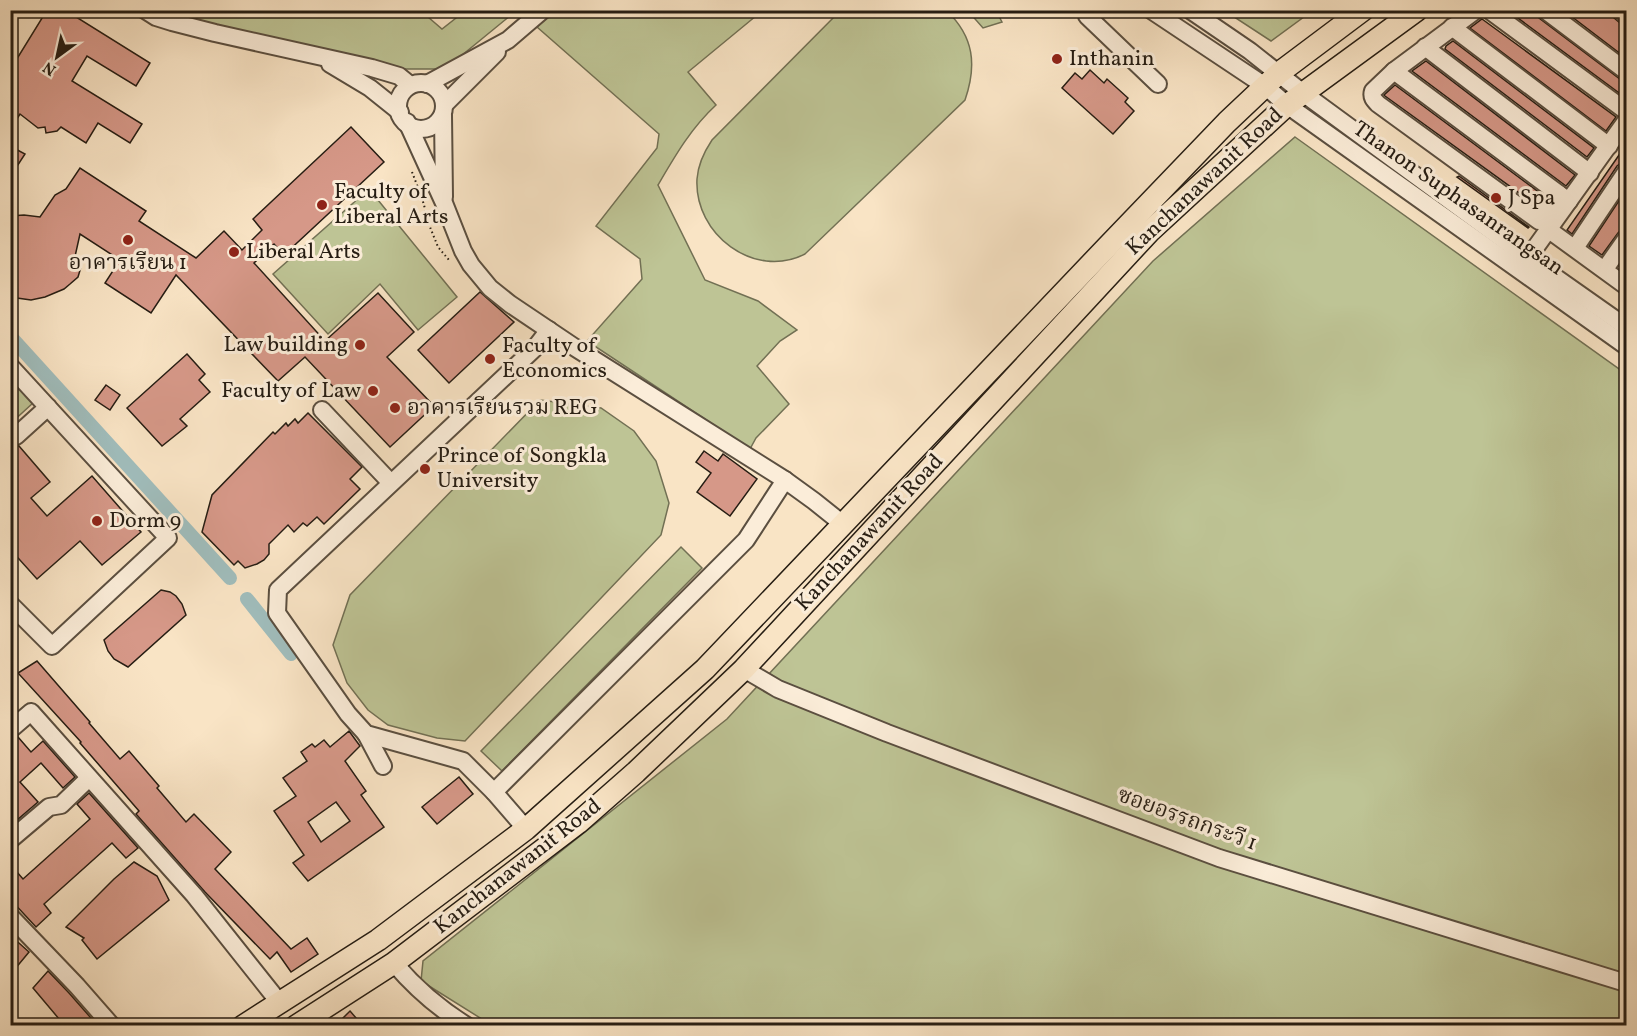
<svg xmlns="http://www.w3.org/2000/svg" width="1637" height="1036" viewBox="0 0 1637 1036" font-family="Vollkorn,'Noto Serif Thai',serif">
	<rect width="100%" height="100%" fill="#f9e4c5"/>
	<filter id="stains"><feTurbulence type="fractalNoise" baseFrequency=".00333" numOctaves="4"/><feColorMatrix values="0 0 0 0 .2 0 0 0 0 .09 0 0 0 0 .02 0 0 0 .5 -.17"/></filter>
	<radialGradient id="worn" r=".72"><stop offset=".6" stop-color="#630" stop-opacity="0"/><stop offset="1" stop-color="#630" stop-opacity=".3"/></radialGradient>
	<!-- green -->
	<g fill="#bec495" stroke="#727054" stroke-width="1.5">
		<path d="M841 10 947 11C974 37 977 65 965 100L805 254C754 280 694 234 697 179 698 164 704 152 712 140Z"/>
		<path d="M158 11H421L442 29 465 11H516L445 69H398L326 50Z"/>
		<path d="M554 11H762L688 72 716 105C691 128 675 156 658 185L705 280 758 301 797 330 780 341 757 366 789 404 756 438 750 449 587 341 642 279 640 259 596 226 657 148 659 134 537 27Z"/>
		<path d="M968 11H996L1002 22 983 28Z"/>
		<path d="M1225 11H1312L1271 41Z"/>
		<path d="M1295 137 1626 374V1025L493 1026 421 981 423 961 727 719 1153 261Z"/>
		<path d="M369 189 457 297 418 330 380 284 328 334 273 274Z"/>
		<path d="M11 379 33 403 11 423Z"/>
		<path d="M540 400 601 408 634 431 656 461 669 503 661 535 465 741 437 738 388 725 368 710 347 683 333 645 350 595Z"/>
		<path d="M681 547 702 568 502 771 481 751Z"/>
	</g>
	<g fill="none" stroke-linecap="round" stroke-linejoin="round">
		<!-- canal -->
		<g stroke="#a0bdbc" stroke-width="14">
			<path d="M10 336 230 578"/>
			<path d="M247 599 291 654"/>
		</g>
	</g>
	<!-- building -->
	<g fill="#d69888" stroke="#261d13" stroke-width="1.5" fill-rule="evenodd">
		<path d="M47 10H65L150 63 136 86 87 56 72 81 142 124 130 143 98 123 86 143 61 127 57 131 46 133 45 127 38 128 20 114 10 130V70Z"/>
		<path d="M1507 10H1535L1539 18 1620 79 1626 81V98Z"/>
		<path d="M1563 10H1611L1613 17 1619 22 1626 25V58Z"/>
		<path d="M1482 19 1616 117 1606 131 1470 28Z"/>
		<path d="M1453 41 1594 148 1587 157 1445 49 1446 46Z"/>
		<path d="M1426 61 1575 175 1566 186 1412 71Z"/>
		<path d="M1090 70 1104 83 1107 79 1128 98 1125 102 1134 111 1113 134 1062 88 1075 73 1082 79Z"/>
		<path d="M1395 85 1544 196 1537 206 1385 96 1384 95Z"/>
		<path d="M351 127 384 162 284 255 274 244 254 263 325 341 378 293 414 332 387 357 434 406 390 447 305 357 278 381 176 275 151 313 105 283 120 260 80 234 74 261 81 267 78 277 70 284 64 289 45 297 31 300 10 297V216L24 215 40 217 55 195 66 189 80 168 146 211 139 221 196 258 224 231 242 250 262 230 253 219Z"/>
		<path d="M1626 145V162L1621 163 1617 166 1572 234 1567 230Z"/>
		<path d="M10 146 25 154 10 177Z"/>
		<path d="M1459 176 1529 227 1528 228 1457 177Z"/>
		<path d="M1626 190V229H1622L1618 233 1602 255 1589 246Z"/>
		<path d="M480 292 514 322 449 383 418 350Z"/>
		<path d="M187 354 205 374 199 380 210 392 180 419 187 426 162 446 127 408Z"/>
		<path d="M106 385 120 395 110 410 95 400Z"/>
		<path d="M308 413 362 467 350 479 360 489 324 524 317 517 307 526 303 523 294 532 288 525 269 544V554L264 560 257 564 245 568 238 561 234 565 202 532 212 495 273 432 275 434 286 423 288 426 295 419 298 423Z"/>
		<path d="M10 445 19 446 50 482 31 498 47 516 92 476 141 532 102 565 80 541 37 579 10 549Z"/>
		<path d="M704 451 718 461 723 454 757 479 730 516 697 492 711 473 696 462Z"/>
		<path d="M161 590 170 592 176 596 182 604 186 615 128 667 114 659 108 651 104 640Z"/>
		<path d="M37 661 90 722 89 723 120 759 129 751 159 786 157 788 186 822 194 814 231 852 215 869 291 949 307 938 318 954 291 972 277 952 270 959 205 892 136 814 139 811 80 743 81 742 18 673Z"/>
		<path d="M349 731 360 746 345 761 366 791 361 795 384 827 308 881 293 863 304 855 274 811 296 796 283 778 307 761 301 752 312 744 315 747 324 740 330 747ZM336 802 350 821 321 842 308 822Z"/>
		<path d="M18 737 31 752 43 741 75 777 63 788 41 763 20 782 38 802 10 826V740Z"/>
		<path d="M459 777 473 794 437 824 422 807Z"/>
		<path d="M89 793 138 848 126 858 112 843 44 904 51 913 36 927 10 899V864L23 879 90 819 77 804Z"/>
		<path d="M134 862 157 876 169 900 97 959 82 940 84 938 66 927 114 879Z"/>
		<path d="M10 935 29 952 10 975Z"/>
		<path d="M48 971 69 993 98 1026H65L33 988Z"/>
		<path d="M350 1011 363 1026H335Z"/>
	</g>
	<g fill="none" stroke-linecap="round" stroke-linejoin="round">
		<defs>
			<g id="minor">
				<path d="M145 10 156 17 172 22 215 33 372 68 399 76 410 85"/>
				<path d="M1151 10 1265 86 1287 105 1626 346"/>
				<path d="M1190 10 1250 51 1303 93 1528 258 1626 327"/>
				<path d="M1476 10 1394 71 1373 91C1371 97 1374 100 1378 104L1539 221 1559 194 1569 201"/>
				<path d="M1489 10 1626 111"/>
				<path d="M1545 10 1626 71"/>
				<path d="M1621 10 1626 15"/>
				<path d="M1087 16 1158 84"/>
				<path d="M1452 27 1609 146"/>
				<path d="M1425 47 1590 173"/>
				<path d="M330 64 370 88 400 112"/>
				<path d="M1394 71 1559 194"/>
				<circle cx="421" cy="106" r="23"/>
				<path d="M427 84 508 40 543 10"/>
				<path d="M444 105 497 52"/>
				<path d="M443 115 444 197"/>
				<path d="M407 122 444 203 463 251 471 265 490 288 510 304 574 347 785 480 814 501 844 525"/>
				<path d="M1549 230 1626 286"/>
				<path d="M1575 248 1626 172"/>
				<path d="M1528 258 1626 121"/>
				<path d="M1605 269 1626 239"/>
				<path d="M10 366 168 538 52 646 10 604"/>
				<path d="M322 410 391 483"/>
				<path d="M16 436 48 407"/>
				<path d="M744 669 778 689 887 733 1219 858 1626 983"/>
				<path d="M10 730 31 712 194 895 279 1002"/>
				<path d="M366 734 383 766"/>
				<path d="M494 792 746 540 785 480"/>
				<path d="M526 829 494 792 463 761 366 734 348 714 277 613 278 590 535 348 549 330"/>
				<path d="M10 840 49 807 61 805 89 778"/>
				<path d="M10 916 77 986 112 1026"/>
				<path d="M394 963C416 989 438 1008 467 1026"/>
			</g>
			<g id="major">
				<path d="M243 1026 378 940 526 829 705 669 1107 247 1227 122 1279 73 1363 10"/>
				<path d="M296 1026 394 963 578 823 636 772 744 669 1149 232 1287 105 1417 10"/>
			</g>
		</defs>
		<!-- minor casing -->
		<use href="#minor" stroke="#5b4f40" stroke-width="20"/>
		<!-- major casing -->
		<use href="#major" stroke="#261d13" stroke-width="24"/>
		<!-- path -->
		<path stroke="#261d13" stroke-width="2" stroke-dasharray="1.5 3" stroke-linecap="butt" d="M412 172 422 198 430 227 438 247 449 260"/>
		<!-- minor -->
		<use href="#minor" stroke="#fbedd9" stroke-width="16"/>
		<!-- major -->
		<use href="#major" stroke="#f9e4c5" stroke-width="21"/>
	</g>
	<!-- markers -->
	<g fill="#8f2418" stroke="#fbedd9" stroke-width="2">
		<circle cx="1057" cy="59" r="6"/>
		<circle cx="1496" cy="198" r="6"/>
		<circle cx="322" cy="205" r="6"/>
		<circle cx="128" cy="240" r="6"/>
		<circle cx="234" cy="252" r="6"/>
		<circle cx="360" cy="345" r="6"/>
		<circle cx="490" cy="359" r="6"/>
		<circle cx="373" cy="391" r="6"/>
		<circle cx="395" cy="408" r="6"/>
		<circle cx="425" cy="469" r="6"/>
		<circle cx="97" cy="521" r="6"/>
	</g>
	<g text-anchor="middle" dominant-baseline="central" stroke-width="6" stroke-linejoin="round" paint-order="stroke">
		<!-- poi labels -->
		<g font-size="22" fill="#261d13" stroke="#fbedd9" text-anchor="start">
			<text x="1069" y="59">Inthanin</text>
			<text x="334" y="192">Faculty of<tspan x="334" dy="25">Liberal Arts</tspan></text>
			<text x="1508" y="198">J Spa</text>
			<text x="246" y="252">Liberal Arts</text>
			<text x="128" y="263" text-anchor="middle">อาคารเรียน 1</text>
			<text x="348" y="345" text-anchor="end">Law building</text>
			<text x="502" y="346">Faculty of<tspan x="502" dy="25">Economics</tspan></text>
			<text x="361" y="391" text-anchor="end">Faculty of Law</text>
			<text x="407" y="408">อาคารเรียนรวม REG</text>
			<text x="437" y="456">Prince of Songkla<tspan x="437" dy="25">University</tspan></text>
			<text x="109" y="521">Dorm 9</text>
		</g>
		<!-- street labels -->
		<g font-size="22" fill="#261d13" stroke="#fbedd9">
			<text transform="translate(1205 182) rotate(-43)">Kanchanawanit Road</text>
			<text transform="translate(1458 199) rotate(35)">Thanon Suphasanrangsan</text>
			<text transform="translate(870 533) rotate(-47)">Kanchanawanit Road</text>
			<text transform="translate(1187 820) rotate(20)">ซอยอรรถกระวี 1</text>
			<text transform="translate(518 867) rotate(-38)">Kanchanawanit Road</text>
		</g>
	</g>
	<!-- margin -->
	<rect width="1637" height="1036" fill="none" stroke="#f9e4c5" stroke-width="36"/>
	<rect x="12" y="12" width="1613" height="1012" fill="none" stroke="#261d13" stroke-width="3"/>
	<rect x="18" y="18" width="1601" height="1000" fill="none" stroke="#261d13" stroke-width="1.5"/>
	<!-- north arrow -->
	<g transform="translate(57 57) rotate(213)" stroke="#fbedd9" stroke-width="4.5" paint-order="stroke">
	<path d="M0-4.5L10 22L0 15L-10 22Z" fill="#261d13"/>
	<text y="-9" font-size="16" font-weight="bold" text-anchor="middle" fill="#261d13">N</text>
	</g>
	<rect width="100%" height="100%" filter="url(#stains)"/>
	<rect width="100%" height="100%" fill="url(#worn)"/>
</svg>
